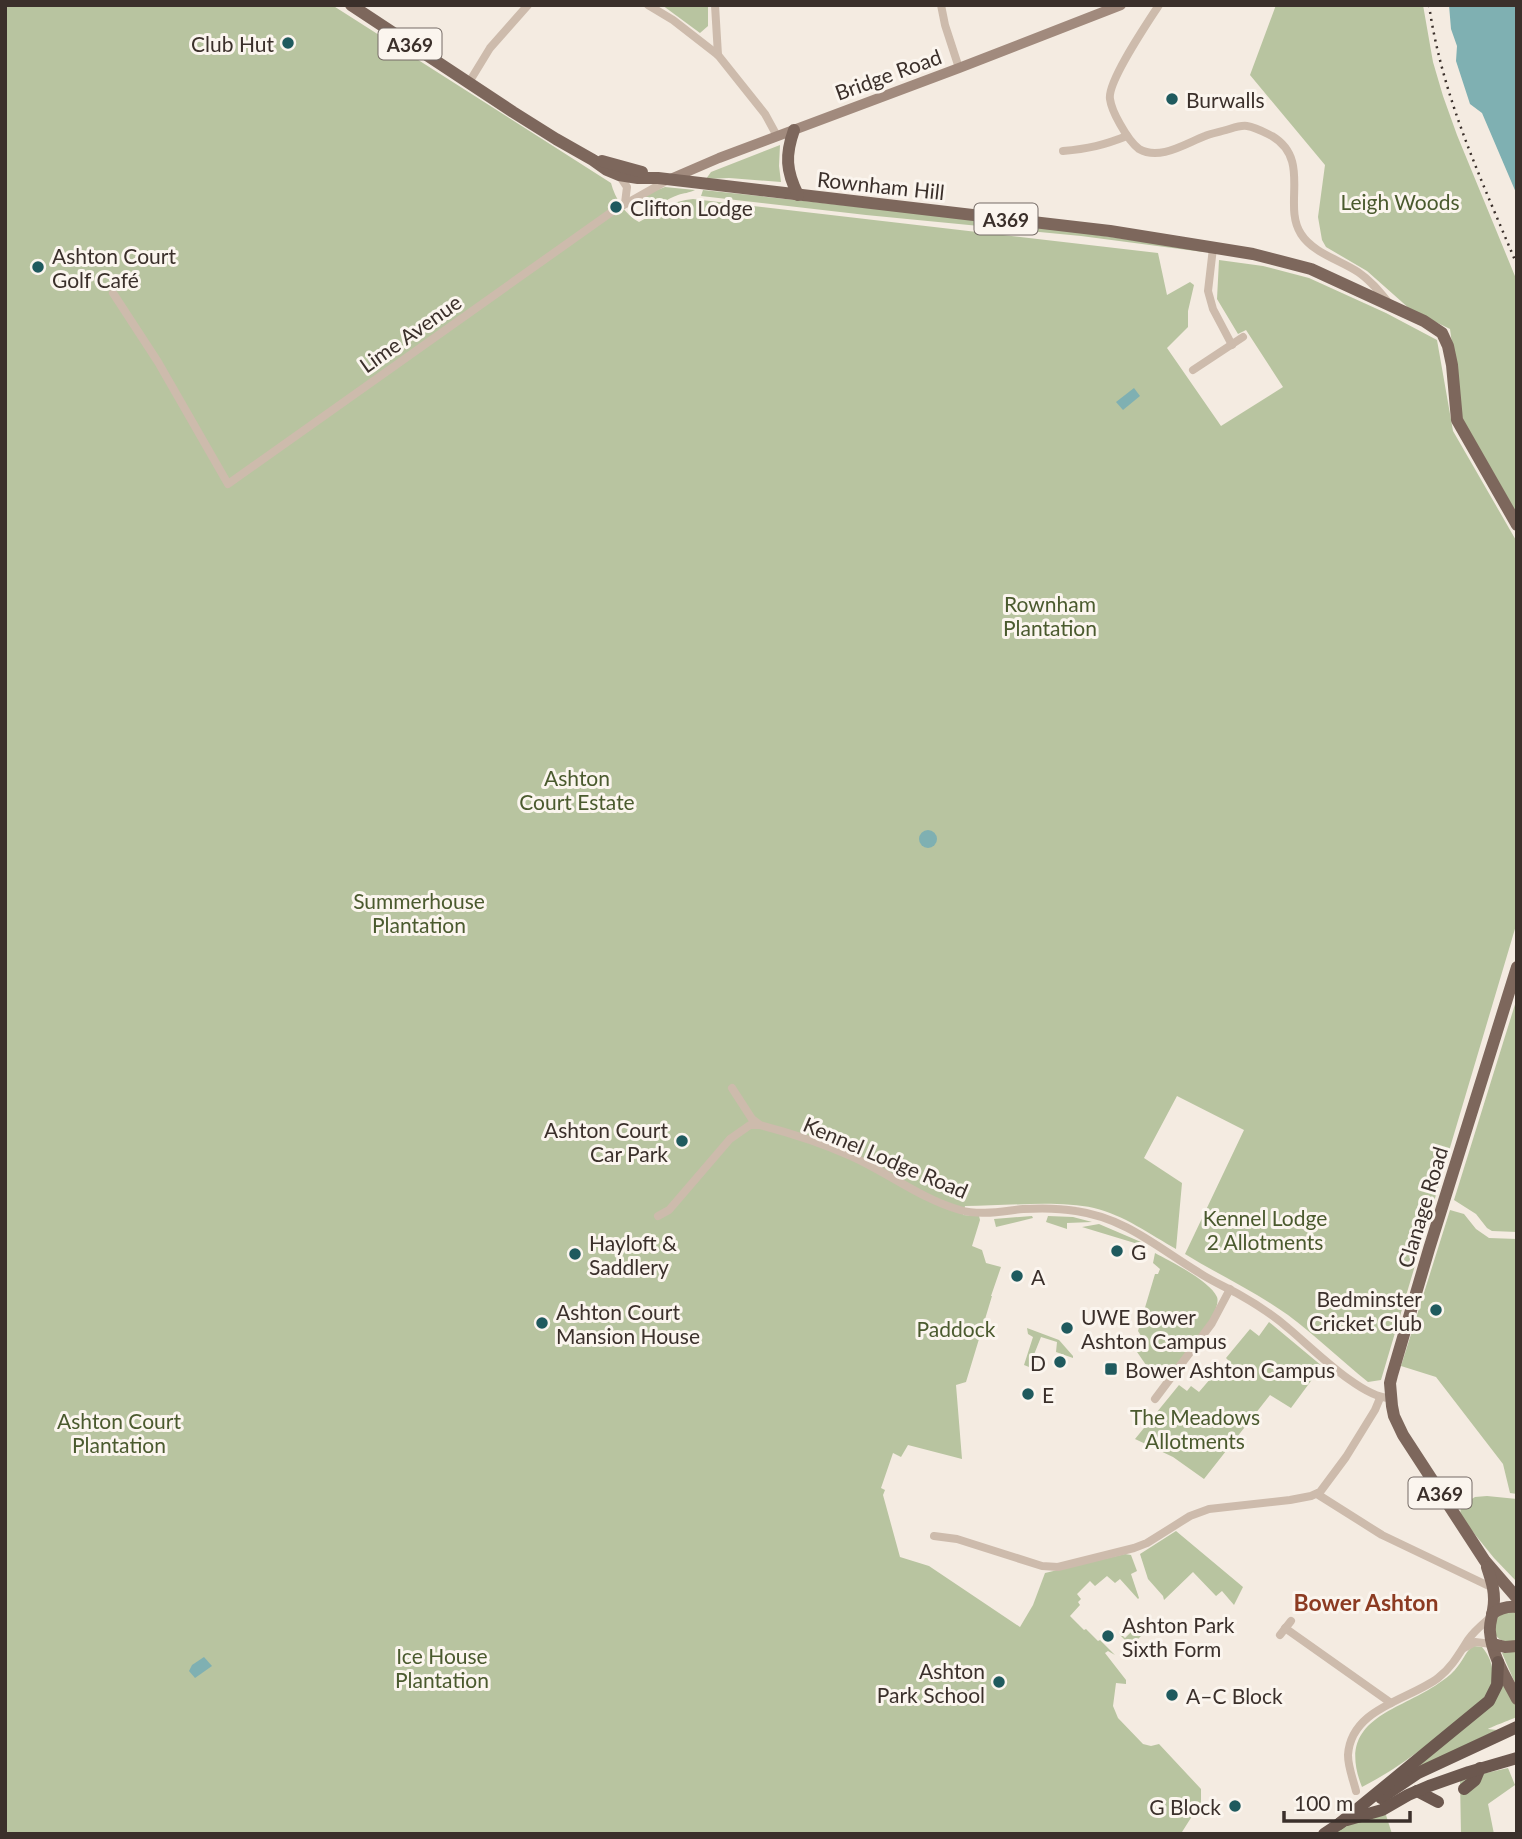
<svg xmlns="http://www.w3.org/2000/svg" width="1522" height="1839" viewBox="0 0 1522 1839" font-family="Lato,sans-serif">
	<rect width="100%" height="100%" fill="#f4ebe1"/>
	<!-- green -->
	<g fill="#b8c4a0">
		<path d="M5 5H332L611 183C615 198 625 215 639 222 656 213 673 200 693 199L1158 253 1167 295 1190 282 1194 285 1188 311V327L1167 348 1221 426 1283 387 1246 330 1238 334 1217 299 1219 260 1263 266 1309 278 1386 313 1437 340 1453 431 1517 542V922L1381 1380 1368 1382C1341 1360 1316 1336 1288 1315 1256 1292 1219 1275 1185 1254L1244 1130 1177 1096 1144 1158 1182 1183 1176 1249C1151 1235 1124 1215 1094 1208 1057 1200 1005 1206 965 1206L963 1215 979 1216 980 1220 972 1246 982 1250 986 1263 1001 1267 991 1296H992L966 1382 956 1385 962 1459 908 1445 901 1457 893 1453 881 1488 885 1490 883 1495 900 1557 929 1566 1020 1627 1033 1605 1045 1573 1125 1554 1131 1555 1137 1571 1131 1574 1139 1598 1138 1599 1120 1579 1115 1583 1107 1576 1095 1586 1090 1581 1077 1594 1081 1599 1078 1602 1080 1605 1070 1616 1084 1630 1086 1629 1098 1641 1100 1640 1115 1655 1108 1651 1105 1653 1126 1680V1684L1116 1683 1113 1706 1118 1718 1143 1744 1151 1746 1159 1744 1201 1789V1802L1182 1832 1175 1834H5Z"/>
		<path d="M662 5H708V26L700 33Z"/>
		<path d="M1276 5H1423L1433 62 1443 96 1457 135 1517 281V514L1462 418 1450 329 1411 310 1367 271 1326 247 1322 240 1318 217 1325 165 1250 75Z"/>
		<path d="M780 145 779 166 781 182 729 178 706 179 711 172Z"/>
		<path d="M665 187 695 190C689 193 684 193 678 195 660 201 656 215 636 201L657 190Z"/>
		<path d="M703 190 1036 226 1200 250 1203 252 1081 236 866 215 701 196Z"/>
		<path d="M1517 998V1232L1492 1231 1487 1228 1476 1214 1454 1200Z"/>
		<path d="M1450 1210 1464 1214 1476 1229 1489 1238 1517 1239V1494L1510 1493 1503 1464 1436 1377 1401 1366Z"/>
		<path d="M1032 1216 1033 1218 996 1227 994 1219Z"/>
		<path d="M1048 1216 1073 1217 1092 1222 1067 1223V1229L1046 1222Z"/>
		<path d="M1099 1224 1141 1242 1146 1248 1137 1247 1138 1244 1082 1227Z"/>
		<path d="M1155 1253C1170 1261 1210 1281 1217 1297 1223 1313 1179 1361 1168 1374L1146 1365 1135 1349 1145 1342 1138 1331 1155 1274H1158L1160 1269 1153 1263Z"/>
		<path d="M1269 1322 1322 1366 1291 1408 1270 1395 1204 1479 1173 1457 1135 1439 1179 1385 1187 1391 1191 1386 1199 1392 1211 1378 1213 1380 1229 1361 1226 1358 1250 1329 1259 1336Z"/>
		<path d="M1027 1328 1059 1340 1073 1356V1358L1056 1352 1057 1342 1041 1337 1029 1367 1024 1365 1033 1337 1028 1334Z"/>
		<path d="M1487 1496 1517 1499V1582L1494 1558 1460 1516 1461 1506 1475 1497Z"/>
		<path d="M1176 1531 1243 1587 1234 1605 1222 1591 1216 1596 1193 1572 1164 1600 1163 1596 1148 1579 1140 1554Z"/>
		<path d="M1517 1612V1641C1507 1643 1500 1642 1494 1633L1495 1620 1500 1613Z"/>
		<path d="M1140 1623 1143 1634 1131 1646 1119 1634 1120 1633 1125 1638Z"/>
		<path d="M1474 1646 1482 1647C1495 1662 1495 1679 1487 1696 1447 1729 1409 1763 1362 1787 1334 1717 1400 1712 1442 1681 1448 1677 1454 1672 1458 1666 1464 1659 1466 1650 1474 1646Z"/>
		<path d="M1517 1651V1682L1515 1683 1502 1653Z"/>
		<path d="M1505 1681 1517 1707V1717C1510 1720 1491 1727 1488 1729L1497 1730 1411 1771Z"/>
		<path d="M1508 1768 1515 1785 1488 1804 1494 1834H1461L1460 1779Z"/>
		<path d="M1386 1815 1392 1834H1331L1353 1820Z"/>
	</g>
	<!-- water -->
	<g fill="#7fb0b2">
		<path d="M1449 5H1517V195L1482 113 1470 104 1456 61 1457 46 1451 29Z"/>
		<path d="M1134 388 1140 396 1123 410 1116 402Z"/>
		<circle cx="928" cy="839" r="9"/>
		<path d="M204 1657 212 1666 195 1678 189 1671 192 1665Z"/>
	</g>
	<g fill="none" stroke-linecap="round" stroke-linejoin="round">
		<!-- minor -->
		<g stroke="#cdbbac" stroke-width="8">
			<path d="M648 5 673 20 718 55 765 114 777 136"/>
			<path d="M715 5 718 55"/>
			<path d="M941 5 945 25 959 68"/>
			<path d="M1159 5C1148 22 1107 82 1110 99 1111 107 1116 117 1120 124 1125 133 1131 143 1139 149 1160 161 1186 143 1205 136 1212 133 1219 132 1226 130 1233 128 1240 125 1247 126 1255 127 1264 132 1272 136 1312 160 1282 205 1301 234 1313 253 1340 260 1358 272 1370 280 1379 291 1388 302"/>
			<path d="M468 84 490 48 528 5"/>
			<path d="M1063 151C1088 149 1104 145 1127 136"/>
			<path d="M619 175 627 187 625 203"/>
			<path d="M622 206 668 180"/>
			<path d="M1213 248 1208 291 1213 309 1232 345"/>
			<path d="M113 293 158 362 228 484 613 211"/>
			<path d="M1193 370 1243 337"/>
			<path d="M732 1088 752 1119 760 1125"/>
			<path d="M658 1216 669 1210 730 1139 750 1125H760C791 1133 822 1143 851 1156 887 1172 921 1199 960 1210 980 1216 1003 1211 1023 1209 1040 1208 1059 1208 1076 1211 1125 1218 1157 1247 1198 1272 1211 1281 1226 1287 1240 1295 1256 1304 1273 1315 1288 1328 1310 1346 1363 1400 1391 1398"/>
			<path d="M1155 1399 1212 1323 1230 1289"/>
			<path d="M1317 1494 1382 1535 1493 1588"/>
			<path d="M934 1536 957 1539 1042 1566 1058 1567 1134 1548 1147 1543 1190 1516 1209 1509 1290 1500 1311 1496 1320 1492 1346 1457 1375 1410 1380 1398"/>
			<path d="M1285 1628 1391 1703"/>
			<path d="M1280 1635 1291 1621"/>
			<path d="M1464 1648 1475 1642 1492 1644"/>
			<path d="M1356 1791C1353 1779 1348 1767 1348 1755 1351 1708 1409 1700 1438 1678 1452 1667 1459 1654 1468 1640 1474 1631 1483 1624 1491 1617"/>
		</g>
		<!-- secondary -->
		<path stroke="#a18a7d" stroke-width="10" d="M668 180 719 158 959 68 1121 5"/>
		<!-- primary -->
		<g stroke="#7d675c" stroke-width="12">
			<path d="M351 5 513 112 556 139 593 160 607 170 619 175 638 178H658L1110 231 1253 254 1311 269 1424 321 1442 333 1448 346 1452 365 1457 420 1517 525"/>
			<path d="M794 130C785 155 786 171 798 195"/>
			<path d="M602 161 642 172"/>
			<path d="M1517 967 1429 1249 1392 1375 1390 1383 1392 1406 1394 1416 1403 1435 1485 1561 1517 1598"/>
			<path d="M1487 1567C1492 1582 1496 1594 1493 1610 1492 1618 1489 1624 1490 1632 1492 1656 1506 1678 1517 1699"/>
			<path d="M1492 1614C1500 1608 1507 1606 1517 1607"/>
			<path d="M1493 1644 1505 1647 1517 1646"/>
		</g>
		<!-- trunk -->
		<g stroke="#6c584f" stroke-width="12">
			<path d="M1464 1789 1475 1780 1480 1768"/>
			<path d="M1417 1791 1438 1802"/>
			<path d="M1381 1798 1418 1773 1517 1727"/>
			<path d="M1347 1820 1382 1810 1408 1795 1429 1786 1469 1772 1517 1758"/>
			<path d="M1339 1824 1489 1701 1497 1685 1498 1662"/>
			<path d="M1324 1834 1345 1820"/>
		</g>
		<!-- rail -->
		<path stroke="#3b302b" stroke-width="2.5" stroke-dasharray="2 5" stroke-linecap="butt" d="M1429 5C1442 97 1482 181 1517 265"/>
	</g>
	<!-- markers -->
	<g fill="#1f5a5e" stroke="#fbf5ee" stroke-width="2.5">
		<circle cx="288" cy="43" r="7"/>
		<circle cx="1172" cy="99" r="7"/>
		<circle cx="616" cy="207" r="7"/>
		<circle cx="38" cy="267" r="7"/>
		<circle cx="682" cy="1141" r="7"/>
		<circle cx="1117" cy="1251" r="7"/>
		<circle cx="575" cy="1254" r="7"/>
		<circle cx="1017" cy="1276" r="7"/>
		<circle cx="1436" cy="1310" r="7"/>
		<circle cx="542" cy="1323" r="7"/>
		<circle cx="1067" cy="1328" r="7"/>
		<circle cx="1060" cy="1362" r="7"/>
		<rect x="1104" y="1362" width="14" height="14" rx="3.5"/>
		<circle cx="1028" cy="1394" r="7"/>
		<circle cx="1108" cy="1636" r="7"/>
		<circle cx="999" cy="1682" r="7"/>
		<circle cx="1172" cy="1695" r="7"/>
		<circle cx="1235" cy="1806" r="7"/>
	</g>
	<g text-anchor="middle" dominant-baseline="central" stroke-width="6" stroke-linejoin="round" paint-order="stroke">
		<!-- shield labels -->
		<g fill="#fbf5ee" stroke="#756b66" stroke-width="2">
			<rect x="378.5" y="28.5" width="63" height="31" rx="5"/>
			<rect x="974.5" y="203.5" width="63" height="31" rx="5"/>
			<rect x="1408.5" y="1477.5" width="63" height="31" rx="5"/>
		</g>
		<g font-size="19" font-weight="bold" fill="#3b302b">
			<text x="410" y="44">A369</text>
			<text x="1006" y="219">A369</text>
			<text x="1440" y="1493">A369</text>
		</g>
		<!-- poi labels -->
		<g font-size="21" fill="#3b302b" stroke="#fbf5ee" text-anchor="start">
			<text x="274" y="43" text-anchor="end">Club Hut</text>
			<text x="1186" y="99">Burwalls</text>
			<text x="630" y="207">Clifton Lodge</text>
			<text x="52" y="255">Ashton Court<tspan x="52" dy="24">Golf Café</tspan></text>
			<text x="668" y="1129" text-anchor="end">Ashton Court<tspan x="668" dy="24">Car Park</tspan></text>
			<text x="589" y="1242">Hayloft &amp;<tspan x="589" dy="24">Saddlery</tspan></text>
			<text x="1131" y="1251">G</text>
			<text x="1031" y="1276">A</text>
			<text x="1422" y="1298" text-anchor="end">Bedminster<tspan x="1422" dy="24">Cricket Club</tspan></text>
			<text x="556" y="1311">Ashton Court<tspan x="556" dy="24">Mansion House</tspan></text>
			<text x="1081" y="1316">UWE Bower<tspan x="1081" dy="24">Ashton Campus</tspan></text>
			<text x="1046" y="1362" text-anchor="end">D</text>
			<text x="1125" y="1369">Bower Ashton Campus</text>
			<text x="1042" y="1394">E</text>
			<text x="1122" y="1624">Ashton Park<tspan x="1122" dy="24">Sixth Form</tspan></text>
			<text x="985" y="1670" text-anchor="end">Ashton<tspan x="985" dy="24">Park School</tspan></text>
			<text x="1186" y="1695">A–C Block</text>
			<text x="1221" y="1806" text-anchor="end">G Block</text>
		</g>
		<!-- street labels -->
		<g font-size="21" fill="#3b302b" stroke="#fbf5ee">
			<text transform="translate(888 74) rotate(-20)">Bridge Road</text>
			<text transform="translate(881 185) rotate(6)">Rownham Hill</text>
			<text transform="translate(410 333) rotate(-35)">Lime Avenue</text>
			<text transform="translate(886 1157) rotate(23)">Kennel Lodge Road</text>
			<text transform="translate(1422 1207) rotate(-73)">Clanage Road</text>
		</g>
		<!-- park labels -->
		<g font-size="21" fill="#4a5a2e" stroke="#fbf5ee">
			<text x="1400" y="201">Leigh Woods</text>
			<text x="1050" y="603">Rownham<tspan x="1050" dy="24">Plantation</tspan></text>
			<text x="577" y="777">Ashton<tspan x="577" dy="24">Court Estate</tspan></text>
			<text x="419" y="900">Summerhouse<tspan x="419" dy="24">Plantation</tspan></text>
			<text x="1265" y="1217">Kennel Lodge<tspan x="1265" dy="24">2 Allotments</tspan></text>
			<text x="956" y="1328">Paddock</text>
			<text x="1195" y="1416">The Meadows<tspan x="1195" dy="24">Allotments</tspan></text>
			<text x="119" y="1420">Ashton Court<tspan x="119" dy="24">Plantation</tspan></text>
			<text x="442" y="1655">Ice House<tspan x="442" dy="24">Plantation</tspan></text>
		</g>
		<!-- neighbourhood labels -->
		<g font-size="23" font-weight="bold" fill="#8c3b22" stroke="#fbf5ee">
			<text x="1366" y="1602">Bower Ashton</text>
		</g>
	</g>
	<!-- border -->
	<rect width="1522" height="1839" fill="none" stroke="#3b302b" stroke-width="14"/>
	<!-- scale -->
	<path d="M1284 1811v10h126v-10" fill="none" stroke="#3b302b" stroke-width="3.5"/>
	<text x="1294" y="1811" font-size="21" fill="#3b302b" stroke="#fbf5ee" stroke-width="5" paint-order="stroke">100 m</text>
</svg>
